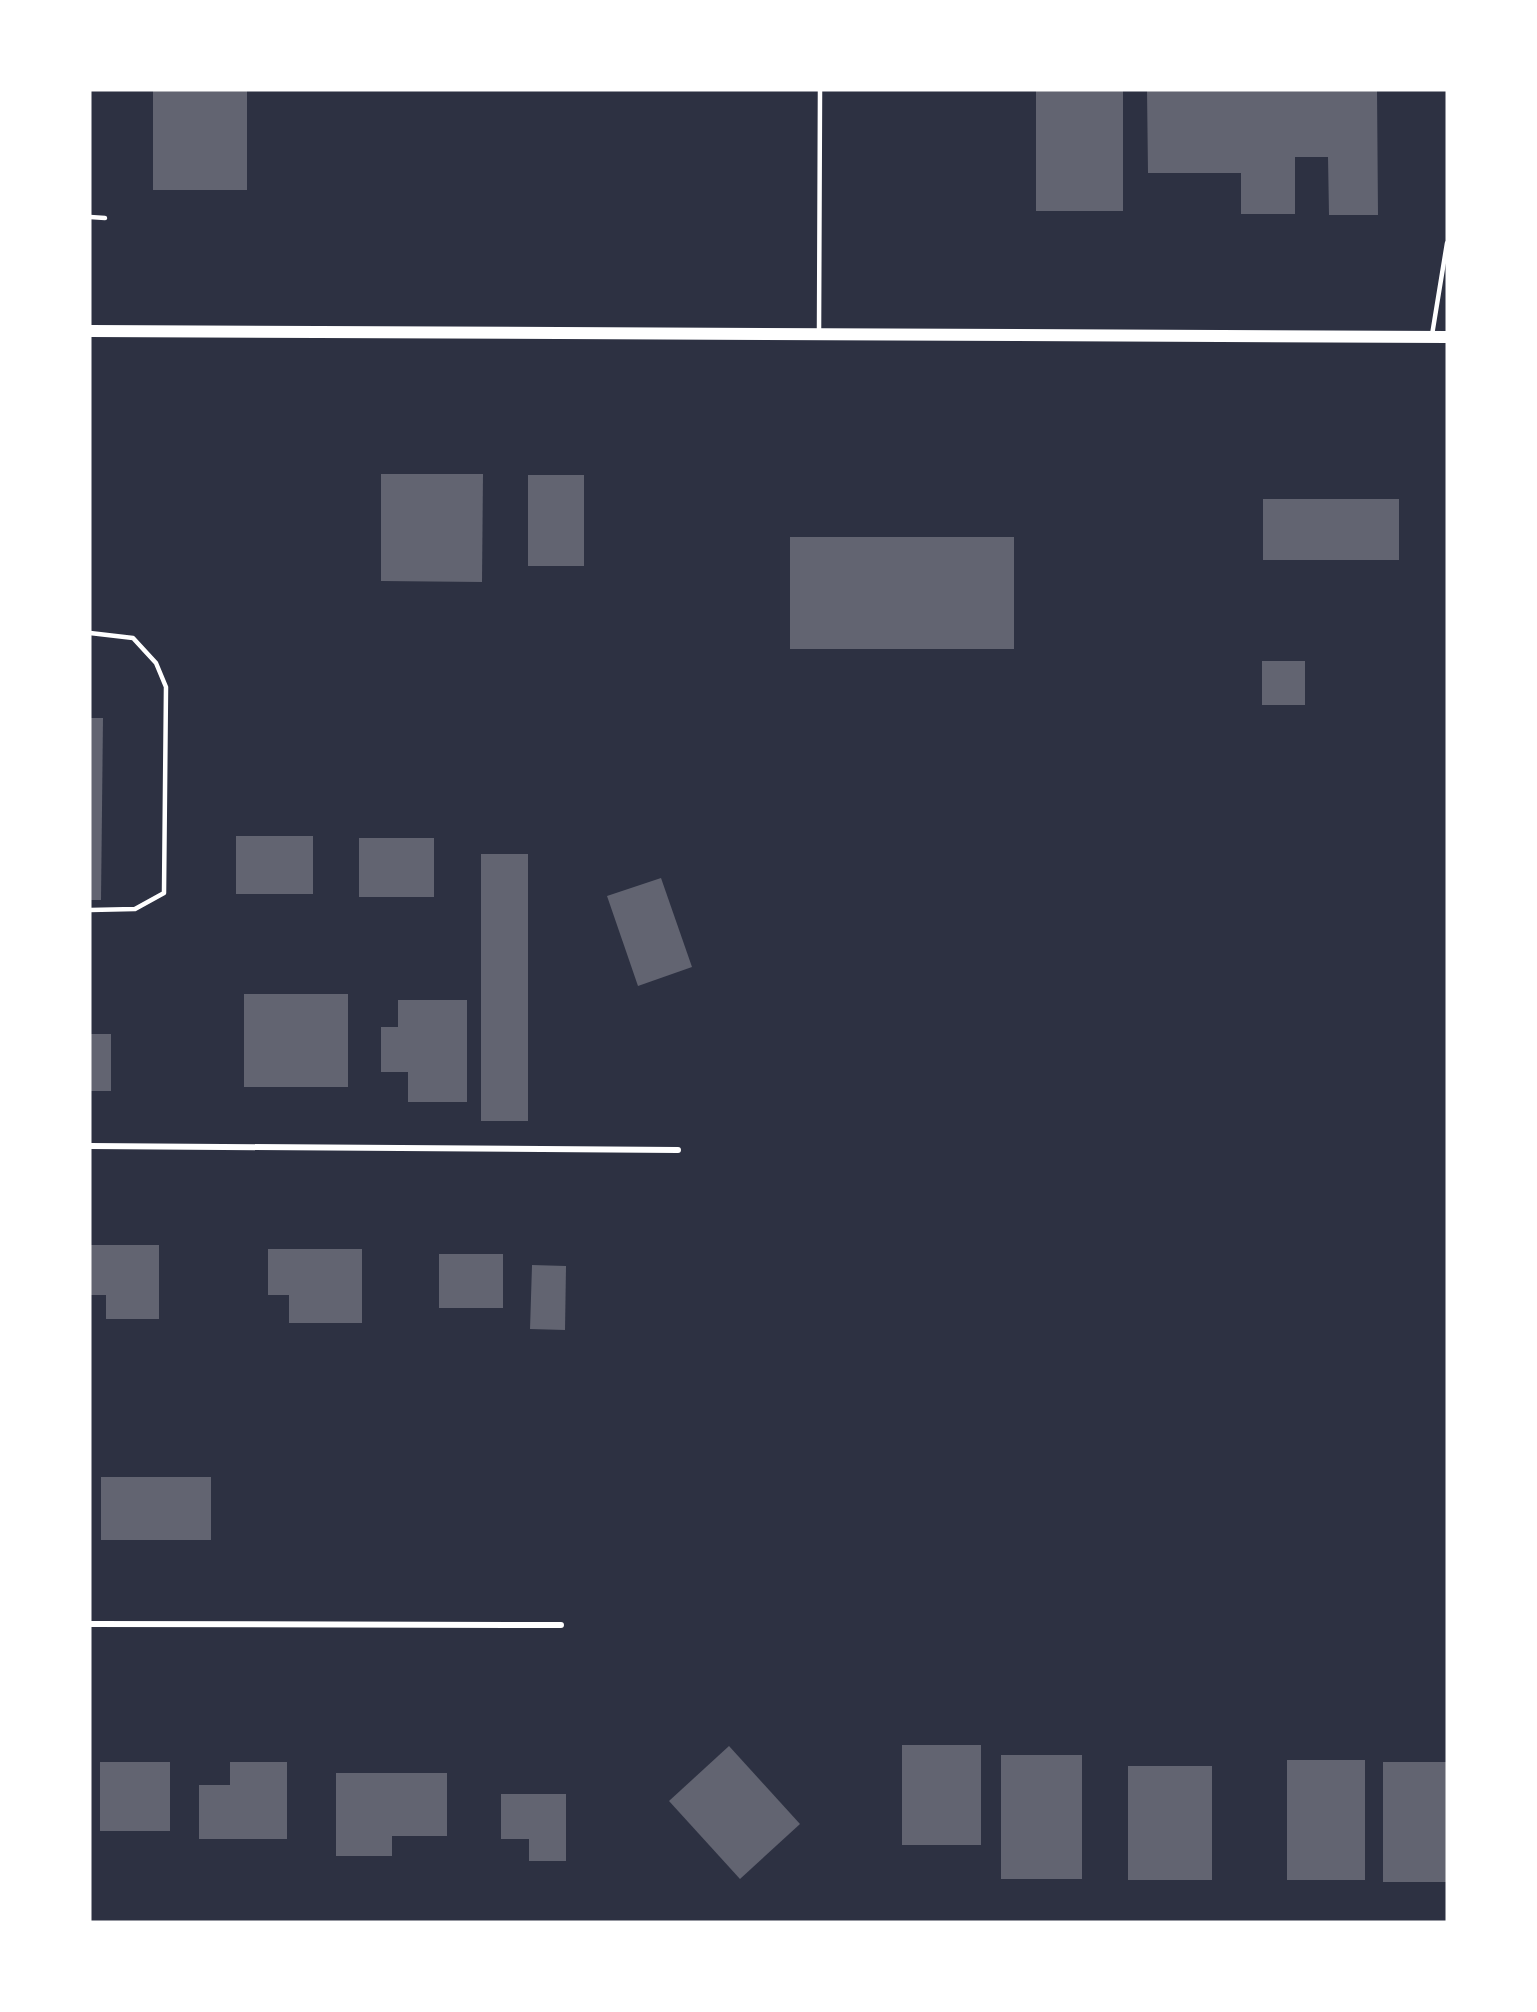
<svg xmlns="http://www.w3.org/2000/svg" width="1537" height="2012" viewBox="0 0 1537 2012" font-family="'PT Sans Narrow',sans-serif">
	<rect width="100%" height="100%" fill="#2d3142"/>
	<!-- building -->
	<g fill="#626471">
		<rect x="153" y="90" width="94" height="100"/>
		<rect x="1036" y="90" width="87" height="121"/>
		<path d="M1147 90H1377L1378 215H1329L1328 157H1295V214H1241V173H1148Z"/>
		<path d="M381 474H483L482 582 381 581Z"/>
		<rect x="528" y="475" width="56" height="91"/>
		<rect x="1263" y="499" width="136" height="61"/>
		<rect x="790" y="537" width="224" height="112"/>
		<rect x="1262" y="661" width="43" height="44"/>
		<path d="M90 718H103L101 900H90Z"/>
		<rect x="236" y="836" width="77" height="58"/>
		<rect x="359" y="838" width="75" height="59"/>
		<rect x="481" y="854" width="47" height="267"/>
		<path d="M661 878 692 967 638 986 607 896Z"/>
		<rect x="244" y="994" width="104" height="93"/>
		<path d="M398 1000H467V1102H408V1072H381V1027H398Z"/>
		<rect x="90" y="1034" width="21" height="57"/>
		<path d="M90 1245H159V1319H106V1295H90Z"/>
		<path d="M268 1249H362V1323H289V1295H268Z"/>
		<rect x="439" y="1254" width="64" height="54"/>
		<path d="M532 1265 566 1266 565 1330 530 1329Z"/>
		<rect x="101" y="1477" width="110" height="63"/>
		<rect x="902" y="1745" width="79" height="100"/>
		<path d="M729 1746 800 1824 740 1879 669 1801Z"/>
		<rect x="1001" y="1755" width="81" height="124"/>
		<rect x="1287" y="1760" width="78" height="120"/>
		<rect x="100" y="1762" width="70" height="69"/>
		<path d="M230 1762H287V1839H199V1785H230Z"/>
		<rect x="1383" y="1762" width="64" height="120"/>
		<rect x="1128" y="1766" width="84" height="114"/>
		<path d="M336 1773H447V1836H392V1856H336Z"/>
		<path d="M501 1794H566V1861H529V1839H501Z"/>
	</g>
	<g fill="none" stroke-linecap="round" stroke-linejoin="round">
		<!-- service -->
		<g stroke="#fff" stroke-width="4.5">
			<path d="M90 217 105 218"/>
			<path d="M819 333 820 90"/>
			<path d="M1432 335 1447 243"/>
			<path d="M90 633 133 638 156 663 166 687 164 893 135 909 90 910"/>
		</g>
		<!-- minor -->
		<g stroke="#fff" stroke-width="6">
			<path d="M90 1146 678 1150"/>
			<path d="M90 1624 561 1625"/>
		</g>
		<!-- secondary -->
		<path stroke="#fff" stroke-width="12" d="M90 331 1447 337"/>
	</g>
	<!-- border -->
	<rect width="1537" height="2012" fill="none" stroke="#ffffff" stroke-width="183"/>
</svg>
